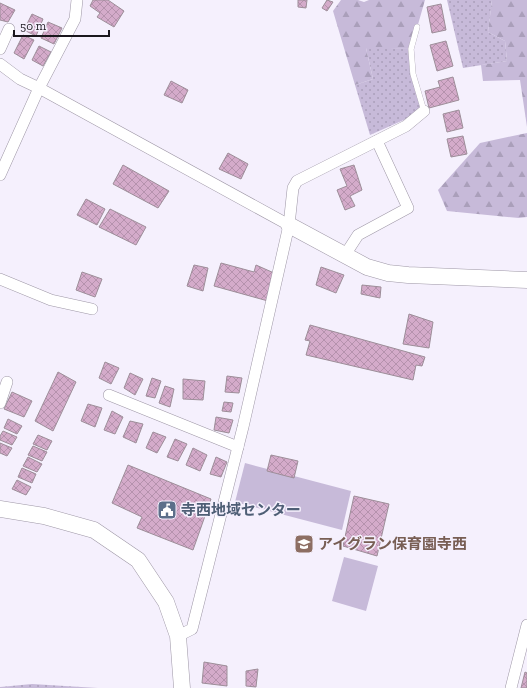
<svg xmlns="http://www.w3.org/2000/svg" width="527" height="688" viewBox="0 0 527 688" font-family="'Zilla Slab','Noto Sans JP',serif">
	<defs>
		<pattern id="grass-dots" width="8" height="8" patternUnits="userSpaceOnUse"><rect width="8" height="8" fill="#c7bad9"/><path d="M2 2h.1M6 6h.1" fill="none" stroke="#aa9fba" stroke-width="1.8" stroke-linecap="round"/></pattern>
		<pattern id="forest-firs" width="22" height="20" patternUnits="userSpaceOnUse"><rect width="22" height="20" fill="#c7bad9"/><path d="M5 1l3.5 6h-7zM16 11l3.5 6h-7z" fill="#aa9fba"/></pattern>
		<pattern id="building-cross-hatch" width="8" height="8" patternUnits="userSpaceOnUse"><rect width="8" height="8" fill="#d4abca"/><path d="M0 0l8 8M0 8l8-8" fill="none" stroke="#b592ad"/></pattern>
	</defs>
	<rect width="100%" height="100%" fill="#f5f0fd"/>
	<!-- grass -->
	<g fill="url(#grass-dots)">
		<path d="M447 0H492L488 32 505 41 507 61 463 68Z"/>
		<path d="M369 47 411 49 413 74 424 111 370 135 355 85 373 79 366 48Z"/>
		<path d="M32 684 98 688H0V687Z"/>
	</g>
	<!-- forest -->
	<g fill="url(#forest-firs)">
		<path d="M341 0H358L364 2 369 0H425L411 49 366 48 373 79 355 85 333 11Z"/>
		<path d="M492 0H527V127L520 80 483 81 481 65 507 61 505 41 488 32Z"/>
		<path d="M527 133V217L519 218 447 211 438 190 480 143Z"/>
	</g>
	<!-- pitch -->
	<g fill="#c7bad9">
		<path d="M245 463 351 491 342 530 235 502Z"/>
		<path d="M344 557 378 566 366 611 332 601Z"/>
	</g>
	<!-- building -->
	<g fill="url(#building-cross-hatch)" stroke="#9d8e99">
		<path d="M93 0H108L124 11 114 27 97 17 100 13 90 6Z"/>
		<path d="M298 0H307L306 8 298 7Z"/>
		<path d="M327 0 333 2 327 11 322 8Z"/>
		<path d="M0 3 15 10 8 22 0 20Z"/>
		<path d="M441 4 446 30 432 33 427 7Z"/>
		<path d="M32 14 43 19 36 36 24 30Z"/>
		<path d="M48 22 62 28 54 44 41 38Z"/>
		<path d="M23 35 34 40 24 59 14 53Z"/>
		<path d="M446 41 453 66 437 71 430 45Z"/>
		<path d="M39 46 51 52 43 66 32 60Z"/>
		<path d="M453 77 459 100 429 108 425 91 440 87 438 81Z"/>
		<path d="M171 81 188 90 182 103 164 95Z"/>
		<path d="M459 110 463 128 447 132 443 114Z"/>
		<path d="M463 136 467 154 451 157 447 139Z"/>
		<path d="M228 153 248 164 241 179 219 169Z"/>
		<path d="M123 165 169 191 158 208 113 184Z"/>
		<path d="M354 165 362 190 350 196 355 206 345 210 337 190 347 186 340 169Z"/>
		<path d="M86 199 105 209 97 225 77 215Z"/>
		<path d="M110 209 146 227 136 245 99 227Z"/>
		<path d="M221 263 254 272 256 265 274 273 268 301 214 286Z"/>
		<path d="M194 265 208 268 203 291 187 286Z"/>
		<path d="M321 267 344 275 336 293 316 285Z"/>
		<path d="M82 272 102 279 95 297 76 290Z"/>
		<path d="M362 285 381 287 380 298 361 294Z"/>
		<path d="M409 314 433 322 429 348 403 344Z"/>
		<path d="M310 325 425 357 422 366 416 365 413 380 306 355 310 341 305 340Z"/>
		<path d="M105 362 119 368 111 384 99 378Z"/>
		<path d="M58 372 76 382 53 431 35 421Z"/>
		<path d="M130 373 143 379 135 395 124 388Z"/>
		<path d="M227 376 242 378 239 393 225 392Z"/>
		<path d="M152 378 161 381 155 398 146 396Z"/>
		<path d="M183 379 205 381 203 400 183 399Z"/>
		<path d="M165 386 174 389 170 407 159 403Z"/>
		<path d="M12 392 32 401 24 417 4 409Z"/>
		<path d="M224 402 233 403 231 412 222 411Z"/>
		<path d="M88 404 102 408 95 427 81 421Z"/>
		<path d="M112 411 123 417 115 434 104 430Z"/>
		<path d="M216 417 233 420 229 433 214 430Z"/>
		<path d="M8 419 22 426 17 434 4 428Z"/>
		<path d="M130 421 143 424 136 443 123 437Z"/>
		<path d="M3 431 17 437 12 445 0 440V436Z"/>
		<path d="M153 432 166 437 157 453 146 448Z"/>
		<path d="M38 435 52 441 47 450 33 444Z"/>
		<path d="M175 439 187 444 178 461 167 457Z"/>
		<path d="M0 443 12 448 7 456 0 453Z"/>
		<path d="M33 446 47 452 42 461 28 455Z"/>
		<path d="M193 448 207 455 200 471 186 465Z"/>
		<path d="M271 455 298 461 294 478 267 471Z"/>
		<path d="M28 457 42 464 37 472 23 466Z"/>
		<path d="M216 457 227 462 221 477 210 474Z"/>
		<path d="M128 465 211 499 193 550 137 528 142 517 112 503Z"/>
		<path d="M22 468 36 474 32 483 18 477Z"/>
		<path d="M17 480 31 487 26 495 12 489Z"/>
		<path d="M354 496 389 504 377 556 343 546Z"/>
		<path d="M204 662 227 666V686L202 683Z"/>
		<path d="M258 669 256 687 246 686V671Z"/>
		<path d="M525 672 527 673V688H521Z"/>
	</g>
	<g fill="none" stroke-linecap="round" stroke-linejoin="round">
		<defs>
			<path id="lane" d="M417 27 411 49 413 74 424 111"/>
			<g id="street">
				<path d="M0 49 9 29"/>
				<path d="M0 64 20 79 39 88 289 225"/>
				<path d="M0 175 39 88 75 19 77 0"/>
				<path d="M345 255 358 235 408 208 377 141"/>
				<path d="M0 279 51 300 92 309"/>
				<path d="M109 395 238 447"/>
				<path d="M0 403 7 382"/>
				<path d="M178 636 192 629 243 427 289 225 293 188 297 181 406 126 424 111"/>
				<path d="M511 688 527 625"/>
			</g>
			<g id="secondary">
				<path d="M289 225 367 267 388 273 408 275 527 280"/>
				<path d="M0 509 44 516 94 530 138 560 166 602 178 636 182 688"/>
			</g>
		</defs>
		<!-- lane casing -->
		<use href="#lane" stroke="#9e97a6" stroke-width="6"/>
		<!-- street casing -->
		<use href="#street" stroke="#9e97a6" stroke-width="12"/>
		<!-- secondary casing -->
		<use href="#secondary" stroke="#9e97a6" stroke-width="17"/>
		<!-- lane -->
		<use href="#lane" stroke="#fff" stroke-width="5.5"/>
		<!-- street -->
		<use href="#street" stroke="#fff" stroke-width="11"/>
		<!-- secondary -->
		<use href="#secondary" stroke="#fff" stroke-width="16"/>
	</g>
	<!-- icons -->
	<defs>
		<symbol id="civic-square" viewBox="-11 -11 22 22"><rect x="-9" y="-9" width="18" height="18" rx="4" fill="#5c6f8a" stroke="#f5f0fd"/><path d="M-.6-6.5H3V-4.5H.6V-3L4-1V1h2V6H-6V1h2V-1L-.6-3ZM-1.2 2.5V6h2.4V2.5Z" fill="#fff"/></symbol>
		<symbol id="school-square" viewBox="-11 -11 22 22"><rect x="-9" y="-9" width="18" height="18" rx="4" fill="#8d6e63" stroke="#f5f0fd"/><path d="M0-5L7-2L0 1L-7-2ZM-4 1L0 2.5L4 1V4Q0 6-4 4Z" fill="#fff"/></symbol>
	</defs>
	<g fill-rule="evenodd">
		<use href="#civic-square" x="156" y="499" width="22" height="22"/>
		<use href="#school-square" x="293" y="533" width="22" height="22"/>
	</g>
	<g text-anchor="middle" dominant-baseline="central" stroke-width="3" stroke-linejoin="round" paint-order="stroke">
		<!-- service labels -->
		<g font-size="15" font-weight="bold" fill="#4e5e75" stroke="#f5f0fd" text-anchor="start">
			<text x="181" y="510">寺西地域センター</text>
		</g>
		<!-- education labels -->
		<g font-size="15" font-weight="bold" fill="#785e54" stroke="#f5f0fd" text-anchor="start">
			<text x="318" y="544">アイグラン保育園寺西</text>
		</g>
	</g>
	<!-- scale -->
	<path d="M14 30v6h95v-6" fill="none" stroke="#1a171d" stroke-width="2"/>
	<text x="20" y="30" font-size="12" fill="#1a171d" stroke="#f5f0fd" stroke-width="3" paint-order="stroke">50 m</text>
</svg>
